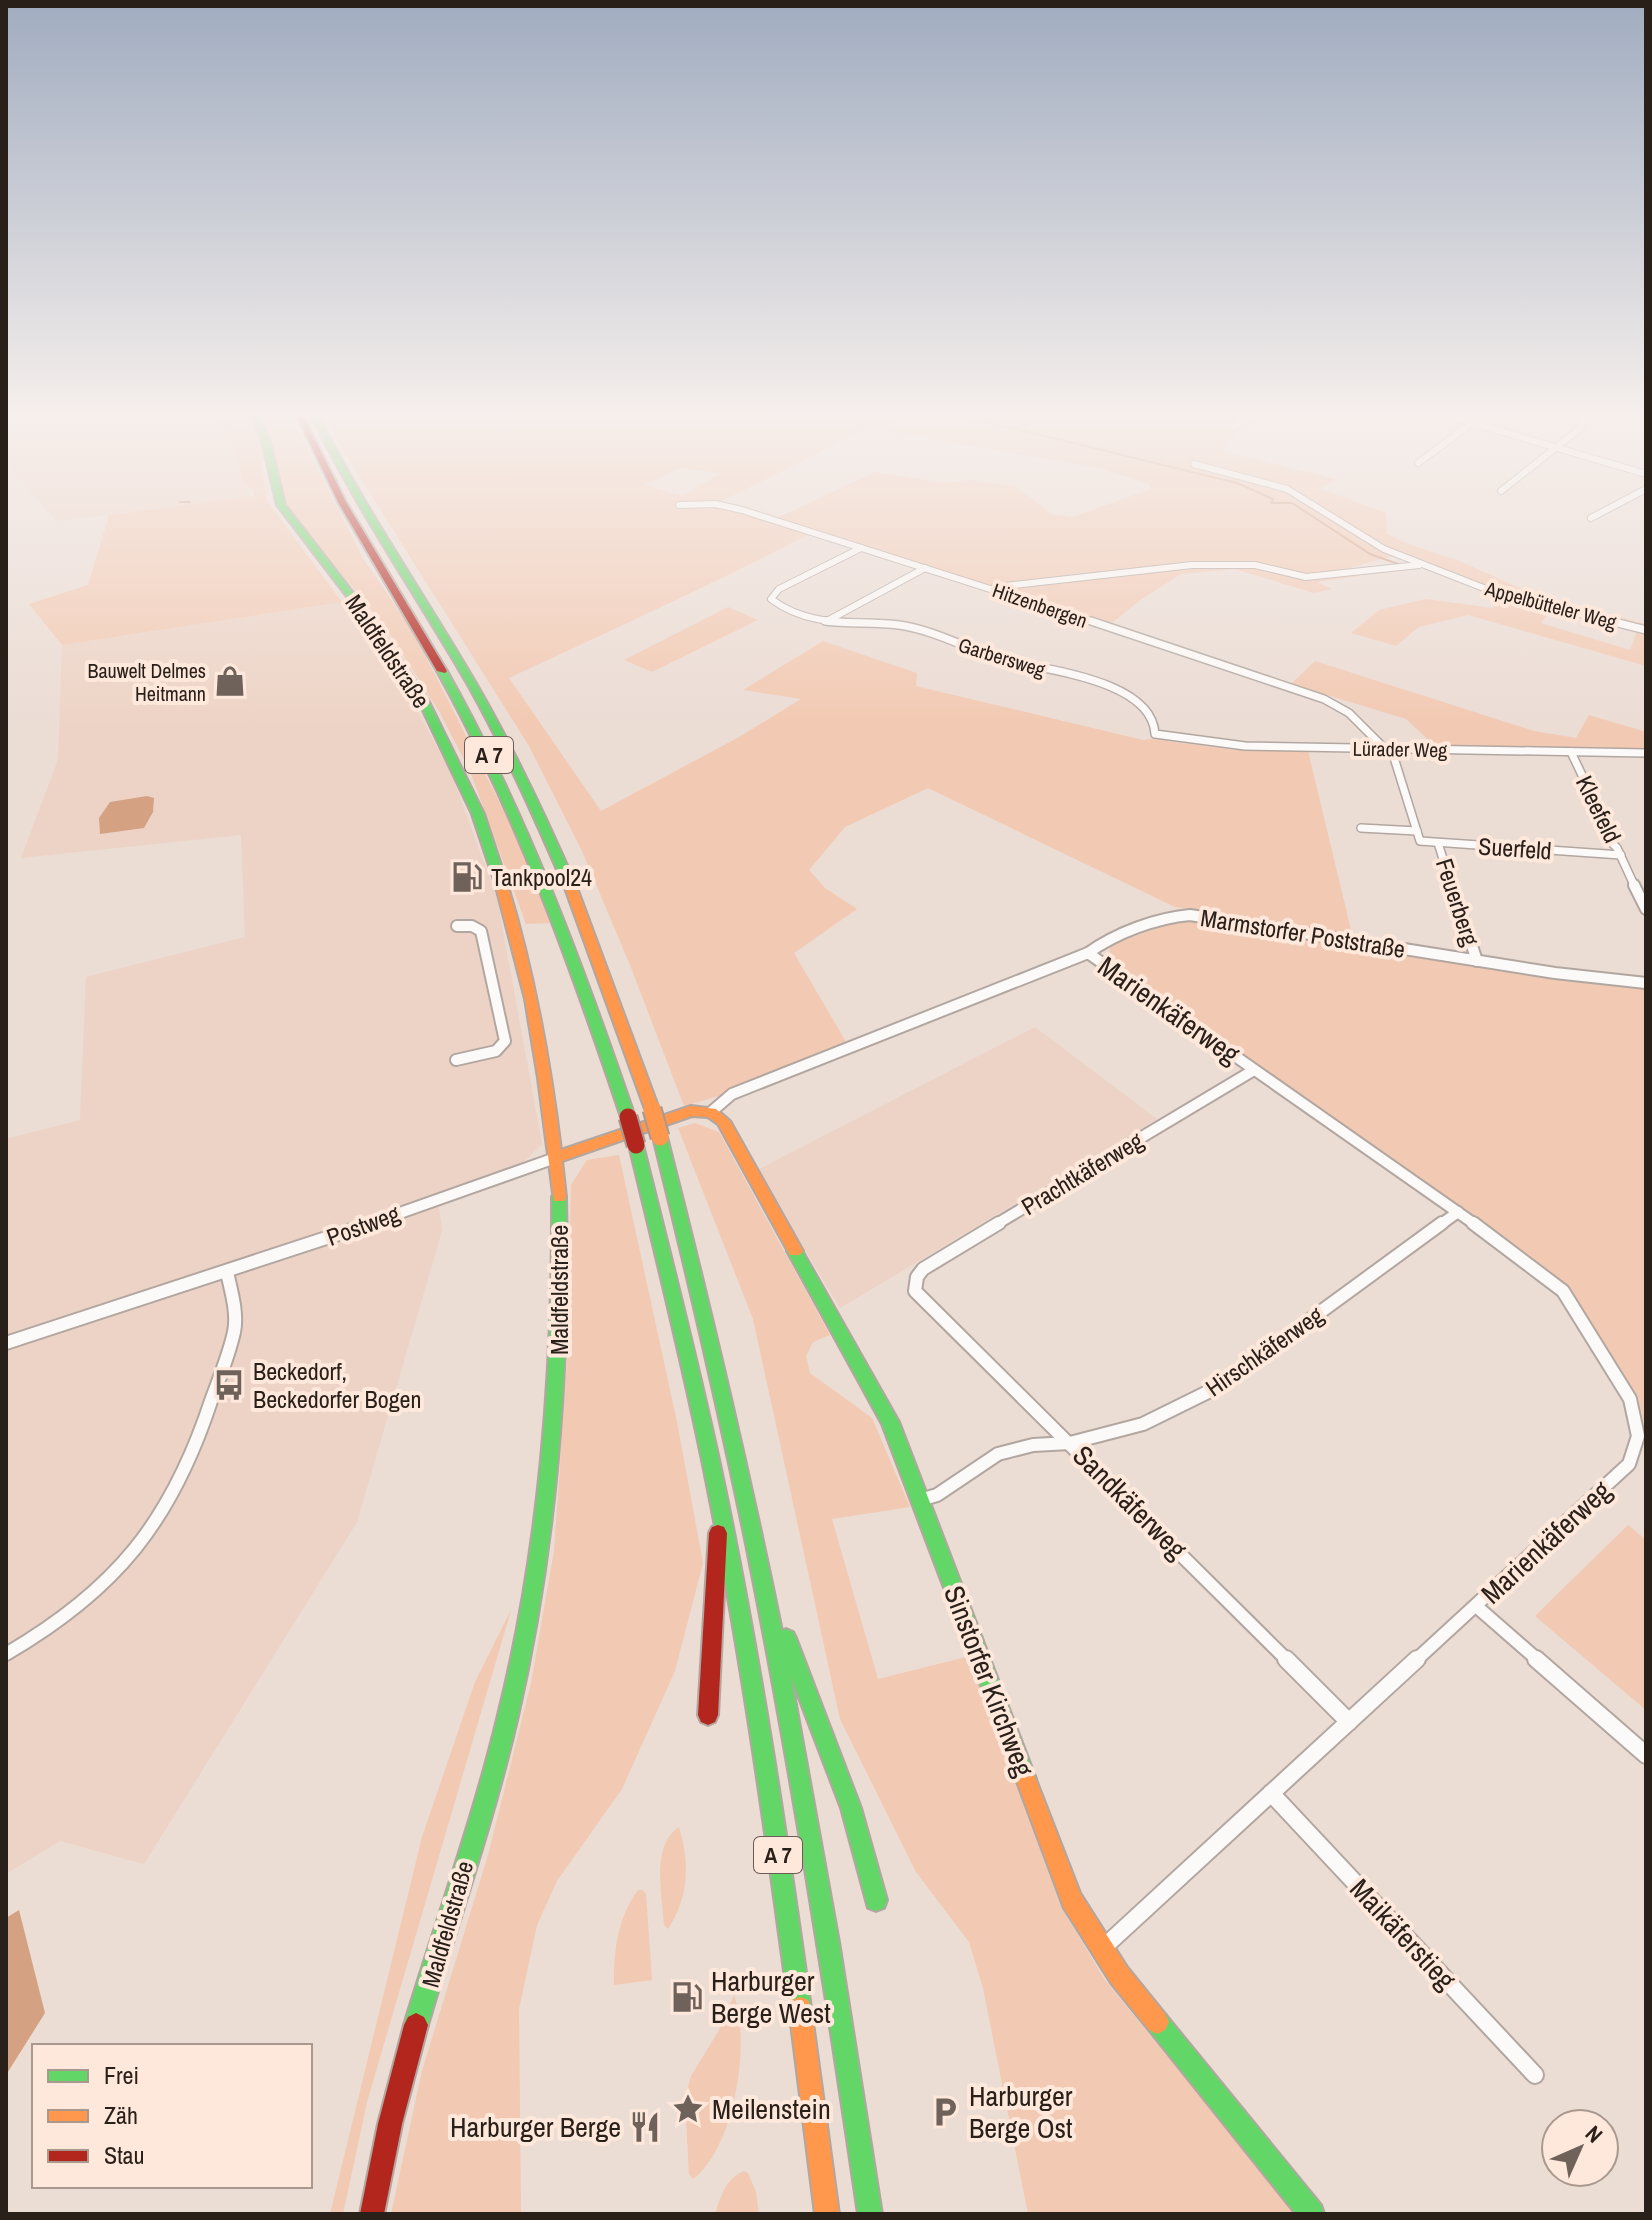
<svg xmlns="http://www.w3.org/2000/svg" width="1652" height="2220" viewBox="0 0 1652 2220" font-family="'Archivo Narrow',sans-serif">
	<rect width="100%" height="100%" fill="#ebdcd4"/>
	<!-- built -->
	<g fill="#edd3c5">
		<path d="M6 417H229L243 431 251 497 56 521 6 464Z"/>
		<path d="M342 602 409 695 451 773 497 898 542 1144 523 1163 437 1193 442 1231 357 1522 144 1864 60 1841 6 1874V1139L80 1120 86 977 245 937 241 835 21 858 58 760 62 645Z"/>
		<path d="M1035 1027 1157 1119 840 1308 757 1170Z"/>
	</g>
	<!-- green -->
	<g fill="#f2c9b2" fill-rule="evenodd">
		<path d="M230 417H245L258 435 267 501 342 602 62 645 29 604 88 585 109 515 254 496 252 489 243 482 232 442 220 420Z"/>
		<path d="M261 417H291L364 560 413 631 519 841 550 923 526 924 470 771 439 711 385 627 293 515 280 493 270 430Z"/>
		<path d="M329 417H1246L1229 426 1238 429 1222 451 1335 479 1321 489 1386 513 1387 534 1408 544 1457 560 1538 596 1646 624V666L1468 615 1419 627 1396 646 1351 633 1379 610 1426 599 1492 608 1517 601 1398 555 1351 567 1359 576 1317 582 1332 589 1314 593 1235 569 1181 574 1139 601 1107 627C998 588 887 555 777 518L875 472 943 483 974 480 1017 487 1053 515 1073 517 1150 489V484L1099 468 869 428 714 505 811 533C711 585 610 631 509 678L601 811 741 736 801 699 743 690 823 641 917 673 916 686 1143 740 1152 739 1234 750 1308 751 1352 934 1175 907 928 788 845 827 809 870 825 888 857 909 794 953 846 1042 719 1096 684 1106 630 965 582 851 529 746 339 444ZM681 468 720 474 682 496 644 485ZM1553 608 1637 631 1630 650 1541 623Z"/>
		<path d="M728 607 758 620 652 672 624 660Z"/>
		<path d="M1315 661 1534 731 1576 738 1589 715 1646 732V749L1435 746 1406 719 1291 684Z"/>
		<path d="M1178 920 1483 967 1646 986V1432L1638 1397 1571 1291 1551 1272 1109 964 1110 946Z"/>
		<path d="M695 1123 719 1132 830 1335 813 1342 806 1356 810 1373 872 1418 910 1507 832 1519 878 1679 970 1656 1067 1917 1105 1980 1296 2214H1028L983 1988 969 1942 916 1872 840 1719 753 1319 678 1128Z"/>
		<path d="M619 1155 677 1422 703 1563 675 1671 622 1789 557 1881 537 1925 519 2009 521 2214H391L422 2071 488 1855 531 1683 554 1551 567 1364 571 1185 587 1160Z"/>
		<path d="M1628 1525 1646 1540V1710L1535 1616Z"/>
		<path d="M511 1610 367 2102 343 2214H330L422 1837 475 1682Z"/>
		<path d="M679 1827C690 1863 689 1897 668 1929L664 1925C663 1896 650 1846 679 1827Z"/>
		<path d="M638 1890H643L646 1895 652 1980 614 1985C613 1952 618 1917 638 1890Z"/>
		<path d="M734 1995C751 2042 735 2147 693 2179L689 2174 685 2097 691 2076 718 2032Z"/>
		<path d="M744 2171 748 2173 756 2192 759 2214H715C721 2196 726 2178 744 2171Z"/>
	</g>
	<!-- water -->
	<g fill="#d4a183">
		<path d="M147 796 154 798 153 812 144 828 100 834 99 818 110 802Z"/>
		<path d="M19 1910 45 2013 6 2075V1918Z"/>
	</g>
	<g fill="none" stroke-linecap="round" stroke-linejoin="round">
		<!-- stream -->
		<g stroke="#d4a183" stroke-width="2">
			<path d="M898 417 975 419 1237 483 1273 499 1271 503H1292L1370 554 1401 565"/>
			<path d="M180 502H190"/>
		</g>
		<defs>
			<g id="street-far4">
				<path d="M1452 417 1646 474"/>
				<path d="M1234 427 1250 417"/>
				<path d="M1418 463 1472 423"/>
				<path d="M1194 464 1287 489 1384 549 1504 596 1618 623"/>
				<path d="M1501 491 1582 427V417"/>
				<path d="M679 505 715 504 742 510 1097 623"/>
				<path d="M1591 518 1646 489"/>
				<path d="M861 548 779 589 771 599C803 623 837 622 875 623"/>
				<path d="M995 587 1192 565H1255L1306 577 1419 565"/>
				<path d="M827 621 925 568"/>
			</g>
			<g id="street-far3">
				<path d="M825 621C850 624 875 622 899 625 934 630 965 648 998 658 1040 670 1152 678 1155 734L1245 746 1646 753"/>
				<path d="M1091 621 1324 699 1349 713 1384 748"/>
				<path d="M1610 621 1646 630"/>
				<path d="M1391 748 1420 841 1621 855"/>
				<path d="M1571 752 1612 838 1609 840 1617 848 1635 887"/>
				<path d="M1361 828 1417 831"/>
				<path d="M1438 843 1452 887"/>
			</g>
			<g id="street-far2">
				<path d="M1452 885 1477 961"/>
				<path d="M1634 885 1646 909"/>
				<path d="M1088 953 1476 1225"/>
				<path d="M456 1060 496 1051 505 1041 481 931 472 926H457"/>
				<path d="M711 1112 732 1094 1088 953C1116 933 1156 918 1190 915L1555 973 1646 983"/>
				<path d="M366 1225 558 1157"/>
				<path d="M995 1225 1254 1070"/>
				<path d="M1440 1225 1458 1212"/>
			</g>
			<g id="street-far1">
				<path d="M999 1223 923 1269 917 1277 915 1291 1288 1661"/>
				<path d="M6 1343 372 1223"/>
				<path d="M920 1500 937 1495 998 1454 1033 1445 1070 1443 1143 1424 1218 1387 1442 1223"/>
				<path d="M1476 1606 1539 1661"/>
				<path d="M6 1654C116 1590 171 1522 211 1401 219 1379 229 1355 234 1332 238 1313 231 1291 227 1272"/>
				<path d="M1415 1661 1629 1464 1638 1436 1630 1399 1563 1291 1473 1223"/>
			</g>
			<g id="street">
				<path d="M1286 1659 1349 1722"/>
				<path d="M1536 1659 1646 1755"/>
				<path d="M1271 1793 1535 2075"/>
				<path d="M1103 1948 1417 1659"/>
			</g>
			<g id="fast">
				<path d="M251 417H258L268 434 285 505 375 621 427 698 484 814 507 883 505 885 501 887 495 883 472 814 417 698 368 624 277 505 260 434Z"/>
				<path d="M312 417H319C365 510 425 595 477 685 515 751 547 819 577 888L575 891H567L565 888C535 819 505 751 468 685 416 595 357 510 312 417Z"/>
				<path d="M442 668 447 671C527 814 582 962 635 1117L633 1120 628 1122 621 1117C569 962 516 814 437 671Z"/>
				<path d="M660 1132 667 1137C709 1301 748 1465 782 1631L786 1629 793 1632 796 1638 861 1808 887 1900 884 1908 876 1911 868 1908 841 1808 791 1677 839 1942 882 2214H858C825 1988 790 1763 745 1539 717 1404 686 1270 653 1137Z"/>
				<path d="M636 1140 643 1145C670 1253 698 1361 721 1469 759 1648 786 1828 811 2008L808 2016 800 2019 792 2016 789 2008C765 1828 740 1648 704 1470 682 1361 655 1253 629 1145Z"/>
				<path d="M559 1192 564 1193 566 1197C570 1372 557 1545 518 1716 494 1821 458 1922 428 2025L424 2033 416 2037 408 2033 404 2025C435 1923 472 1822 497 1719 540 1548 553 1372 552 1197L554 1193Z"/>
				<path d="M795 1245 800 1247 899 1422 1036 1779 1033 1786 1026 1789 1019 1786 882 1424 787 1251 790 1247Z"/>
				<path d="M1157 2010 1165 2014 1321 2205 1324 2214H1296L1149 2030 1145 2022 1149 2014Z"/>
			</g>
			<g id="slow">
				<path d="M501 879 507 883C534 971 550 1059 561 1150L691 1106 716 1109 730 1121 803 1251 800 1255H790L718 1124 708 1117 692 1116 562 1161 566 1197 564 1201H554L538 1078 525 999 495 883Z"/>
				<path d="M571 884 577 888 659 1109 657 1112 652 1114 645 1109 565 888Z"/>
				<path d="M1026 1769 1033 1772 1080 1893 1127 1967 1165 2014 1169 2022 1165 2030 1157 2034 1149 2030 1111 1983 1064 1908 1016 1779 1019 1772Z"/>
				<path d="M800 1997 808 2000 811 2008 839 2214H815L789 2008 792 2000Z"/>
			</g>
			<g id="jam">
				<path d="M297 417H304L346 502 447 671 445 673 437 671 338 502Z"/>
				<path d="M718 1525 724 1527 727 1533 718 1715 715 1722 708 1725 701 1722 698 1715 709 1533 712 1527Z"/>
				<path d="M416 2013 424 2017 428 2025 402 2124 384 2214H360L378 2124 404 2025 408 2017Z"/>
			</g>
		</defs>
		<!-- street-far4 casing -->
		<use href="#street-far4" stroke="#b2a7a0" stroke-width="8"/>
		<!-- street-far3 casing -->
		<use href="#street-far3" stroke="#b2a7a0" stroke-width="10"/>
		<!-- street-far2 casing -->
		<use href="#street-far2" stroke="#b2a7a0" stroke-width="14"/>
		<!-- street-far1 casing -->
		<use href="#street-far1" stroke="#b2a7a0" stroke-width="16"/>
		<!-- street casing -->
		<use href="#street" stroke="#b2a7a0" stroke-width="20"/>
		<!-- fast casing -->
		<use href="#fast" stroke="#b2a7a0" stroke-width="4"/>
		<!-- slow casing -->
		<use href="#slow" stroke="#b2a7a0" stroke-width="4"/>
		<!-- jam casing -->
		<use href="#jam" stroke="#b2a7a0" stroke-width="4"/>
		<!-- street-far4 -->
		<use href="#street-far4" stroke="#fcfaf9" stroke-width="6"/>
		<!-- street-far3 -->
		<use href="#street-far3" stroke="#fcfaf9" stroke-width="7"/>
		<!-- street-far2 -->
		<use href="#street-far2" stroke="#fcfaf9" stroke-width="10"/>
		<!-- street-far1 -->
		<use href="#street-far1" stroke="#fcfaf9" stroke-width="12"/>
		<!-- street -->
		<use href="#street" stroke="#fcfaf9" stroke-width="16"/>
		<!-- fast -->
		<use href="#fast" fill="#63d668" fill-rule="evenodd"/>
		<!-- slow -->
		<use href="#slow" fill="#ff974d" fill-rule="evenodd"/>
		<!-- jam -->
		<use href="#jam" fill="#b3261e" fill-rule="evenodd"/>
		<defs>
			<path id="slow-bridge" d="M652 1109 660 1137"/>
			<path id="jam-bridge" d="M628 1117 636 1145"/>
		</defs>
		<!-- slow-bridge casing -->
		<use href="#slow-bridge" stroke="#ab998f" stroke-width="21" stroke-linecap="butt"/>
		<!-- jam-bridge casing -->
		<use href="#jam-bridge" stroke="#ab998f" stroke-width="21" stroke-linecap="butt"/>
		<!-- slow-bridge -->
		<use href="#slow-bridge" stroke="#ff974d" stroke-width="17"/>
		<!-- jam-bridge -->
		<use href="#jam-bridge" stroke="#b3261e" stroke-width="17"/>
	</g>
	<!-- sky -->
	<linearGradient id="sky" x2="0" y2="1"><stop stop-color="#a0acc0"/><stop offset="0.57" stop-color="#f6efec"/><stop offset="1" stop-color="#f6efec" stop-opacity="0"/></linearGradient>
	<rect width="1652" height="728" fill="url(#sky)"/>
	<!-- icons -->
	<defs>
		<symbol id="shop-bare" viewBox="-9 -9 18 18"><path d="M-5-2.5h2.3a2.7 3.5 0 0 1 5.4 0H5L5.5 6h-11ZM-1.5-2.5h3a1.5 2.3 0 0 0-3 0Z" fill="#6e625b" stroke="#fee8db" stroke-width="2.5" paint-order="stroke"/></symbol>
		<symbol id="fuel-bare" viewBox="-9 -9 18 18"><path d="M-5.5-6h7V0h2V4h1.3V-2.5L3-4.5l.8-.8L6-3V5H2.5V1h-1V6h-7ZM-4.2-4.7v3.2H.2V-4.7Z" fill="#6e625b" stroke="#fee8db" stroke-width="2.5" paint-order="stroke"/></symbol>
		<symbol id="bus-bare" viewBox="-9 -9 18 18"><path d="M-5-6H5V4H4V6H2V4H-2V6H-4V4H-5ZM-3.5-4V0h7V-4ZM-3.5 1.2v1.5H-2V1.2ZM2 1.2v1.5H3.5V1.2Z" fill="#6e625b" stroke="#fee8db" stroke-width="2.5" paint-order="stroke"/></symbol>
		<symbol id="sight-bare" viewBox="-9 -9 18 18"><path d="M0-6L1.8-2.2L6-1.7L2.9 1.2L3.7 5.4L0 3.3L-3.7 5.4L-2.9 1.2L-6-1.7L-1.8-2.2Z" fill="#6e625b" stroke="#fee8db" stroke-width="2.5" paint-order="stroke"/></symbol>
		<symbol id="parking-bare" viewBox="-9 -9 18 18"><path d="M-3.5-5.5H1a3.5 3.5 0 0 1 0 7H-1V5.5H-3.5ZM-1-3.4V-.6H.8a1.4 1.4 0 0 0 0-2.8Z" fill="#6e625b" stroke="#fee8db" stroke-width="2.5" paint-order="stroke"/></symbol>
		<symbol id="restaurant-bare" viewBox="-9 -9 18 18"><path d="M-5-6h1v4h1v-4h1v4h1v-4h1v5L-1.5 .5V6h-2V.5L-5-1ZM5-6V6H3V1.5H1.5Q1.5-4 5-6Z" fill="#6e625b" stroke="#fee8db" stroke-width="2.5" paint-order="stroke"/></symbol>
	</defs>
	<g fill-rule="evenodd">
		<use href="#shop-bare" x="208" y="659" width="44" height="44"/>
		<use href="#fuel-bare" x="445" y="855" width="44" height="44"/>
		<use href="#bus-bare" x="207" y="1363" width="44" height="44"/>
		<use href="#fuel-bare" x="665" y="1975" width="44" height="44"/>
		<use href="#sight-bare" x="666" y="2087" width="44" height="44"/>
		<use href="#parking-bare" x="923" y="2090" width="44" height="44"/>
		<use href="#restaurant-bare" x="623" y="2105" width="44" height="44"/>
	</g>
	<g text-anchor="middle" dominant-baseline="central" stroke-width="8" stroke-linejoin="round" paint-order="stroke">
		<!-- far-street labels -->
		<g font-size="20" fill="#2a201a" stroke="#fee8db">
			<text transform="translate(1040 605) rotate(19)">Hitzenbergen</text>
			<text transform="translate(1551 605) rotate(15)">Appelbütteler Weg</text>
			<text transform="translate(1002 657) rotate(17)">Garbersweg</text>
			<text transform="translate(1400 749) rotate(1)">Lürader Weg</text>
		</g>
		<!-- far-poi labels -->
		<g font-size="20" fill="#2a201a" stroke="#fee8db" text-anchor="end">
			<text x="206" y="670">Bauwelt Delmes<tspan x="206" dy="23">Heitmann</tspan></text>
		</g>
		<!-- shield labels -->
		<g fill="#fee8db" stroke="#6a5c54" stroke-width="2">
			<rect x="465" y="737" width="48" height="36" rx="6"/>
			<rect x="754" y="1837" width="48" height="36" rx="6"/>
		</g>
		<g font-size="22" font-weight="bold" fill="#2a201a">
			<text x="489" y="755">A 7</text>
			<text x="778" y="1855">A 7</text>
		</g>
		<!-- street labels -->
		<g font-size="24" fill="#2a201a" stroke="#fee8db">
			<text transform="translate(388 651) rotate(56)">Maldfeldstraße</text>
			<text transform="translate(1599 809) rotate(64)">Kleefeld</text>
			<text transform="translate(1515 848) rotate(4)">Suerfeld</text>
			<text transform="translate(1458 902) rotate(72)">Feuerberg</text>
			<text transform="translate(1303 933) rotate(9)">Marmstorfer Poststraße</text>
			<text transform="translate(1082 1173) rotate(-31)">Prachtkäferweg</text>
			<text transform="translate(363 1225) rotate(-20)">Postweg</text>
			<text transform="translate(559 1290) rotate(-90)">Maldfeldstraße</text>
			<text transform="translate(1264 1351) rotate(-35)">Hirschkäferweg</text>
			<text transform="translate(447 1924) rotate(-74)">Maldfeldstraße</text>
		</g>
		<!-- poi labels -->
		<g font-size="24" fill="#2a201a" stroke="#fee8db" text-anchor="start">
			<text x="491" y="877">Tankpool24</text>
			<text x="253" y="1371">Beckedorf,<tspan x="253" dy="28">Beckedorfer Bogen</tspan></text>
		</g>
		<!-- near-street labels -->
		<g font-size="28" fill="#2a201a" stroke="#fee8db">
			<text transform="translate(1169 1010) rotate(35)">Marienkäferweg</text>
			<text transform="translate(1130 1502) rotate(45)">Sandkäferweg</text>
			<text transform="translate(1546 1542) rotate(-43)">Marienkäferweg</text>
			<text transform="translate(989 1681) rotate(69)">Sinstorfer Kirchweg</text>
			<text transform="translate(1403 1934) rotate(47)">Maikäferstieg</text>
		</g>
		<!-- near-poi labels -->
		<g font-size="28" fill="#2a201a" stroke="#fee8db" text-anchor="start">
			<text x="711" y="1981">Harburger<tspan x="711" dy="32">Berge West</tspan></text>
			<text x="969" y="2096">Harburger<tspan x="969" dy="32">Berge Ost</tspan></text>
			<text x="712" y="2109">Meilenstein</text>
			<text x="621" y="2127" text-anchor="end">Harburger Berge</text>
		</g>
	</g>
	<!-- border -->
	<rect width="1652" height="2220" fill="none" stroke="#2a201a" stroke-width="16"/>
	<!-- legend -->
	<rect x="32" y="2044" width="280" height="144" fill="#fee8db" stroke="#a9988e" stroke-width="2"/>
	<rect x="48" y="2070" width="40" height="12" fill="#63d668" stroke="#a9988e" stroke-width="2"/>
	<text x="104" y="2084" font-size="24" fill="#2a201a">Frei</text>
	<rect x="48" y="2110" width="40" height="12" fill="#ff974d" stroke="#a9988e" stroke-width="2"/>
	<text x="104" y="2124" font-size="24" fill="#2a201a">Zäh</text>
	<rect x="48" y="2150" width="40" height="12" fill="#b3261e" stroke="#a9988e" stroke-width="2"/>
	<text x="104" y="2164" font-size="24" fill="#2a201a">Stau</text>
	<!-- north arrow -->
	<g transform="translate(1580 2148) rotate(45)"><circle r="38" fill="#fee8db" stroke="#a9988e" stroke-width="2"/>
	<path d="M0-6L14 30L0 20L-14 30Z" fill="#6e625b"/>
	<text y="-12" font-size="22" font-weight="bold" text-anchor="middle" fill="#2a201a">N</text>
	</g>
</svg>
